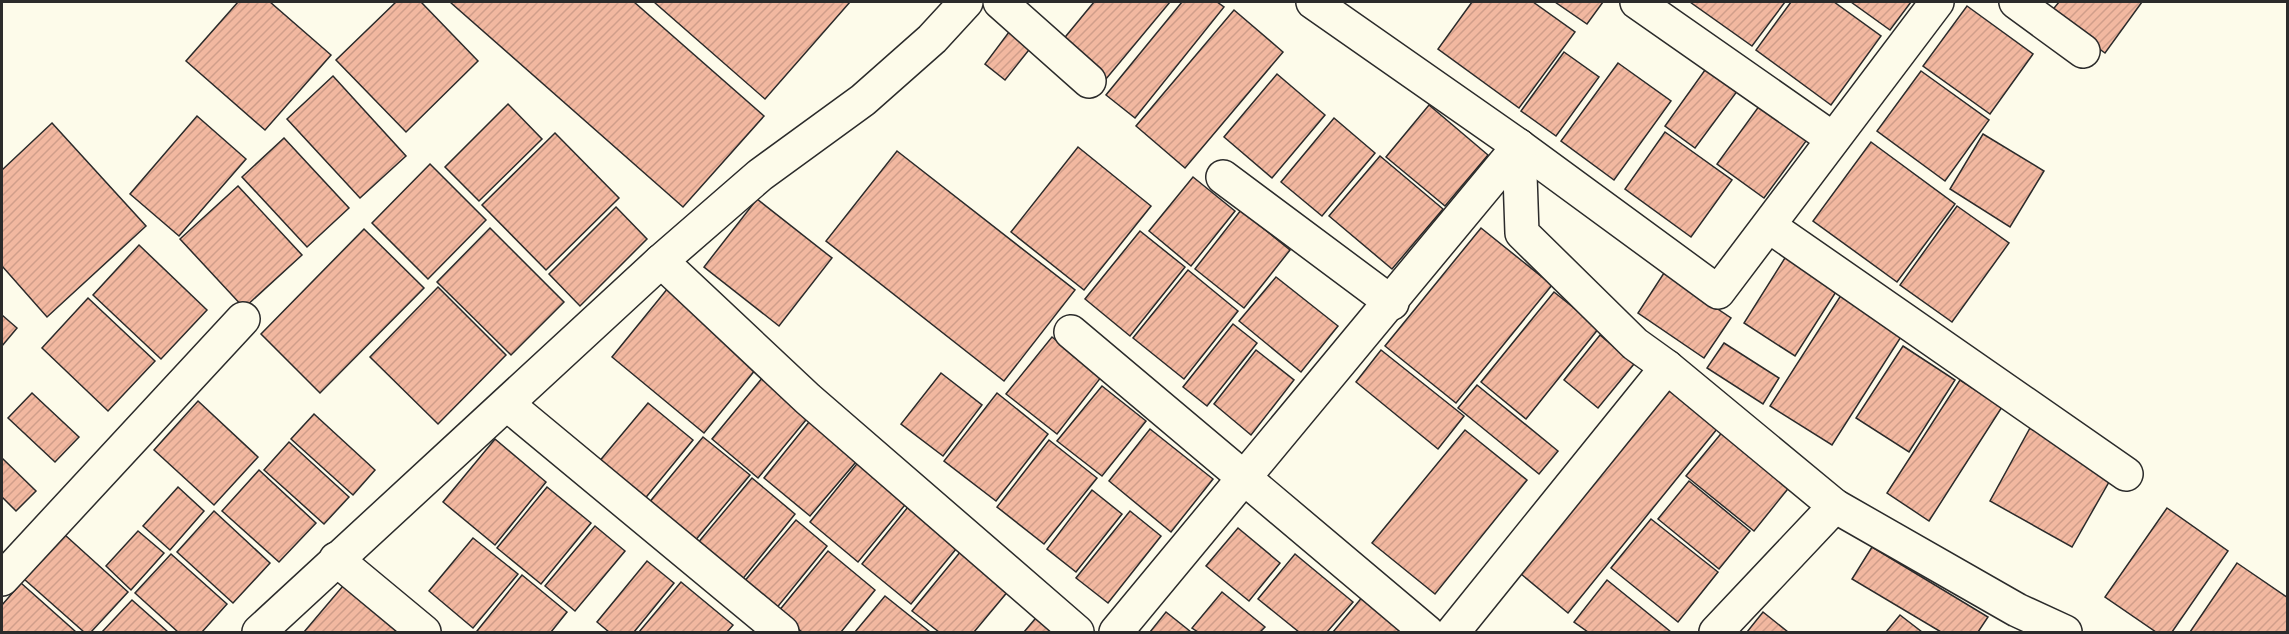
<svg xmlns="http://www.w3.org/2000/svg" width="2289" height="634" viewBox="0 0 2289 634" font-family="'Varela Round',sans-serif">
	<defs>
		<pattern id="building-hatch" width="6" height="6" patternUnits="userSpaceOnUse" patternTransform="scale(1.5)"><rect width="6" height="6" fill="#f2b8a0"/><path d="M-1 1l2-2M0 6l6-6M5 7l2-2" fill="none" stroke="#d09e8a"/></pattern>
	</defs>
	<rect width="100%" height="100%" fill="#fdfbea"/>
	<!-- building -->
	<g fill="url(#building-hatch)" stroke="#2b2b2b" stroke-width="1.5">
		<path d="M238 2H270L331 55 265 130 186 61Z"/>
		<path d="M396 2H421L478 61 406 132 336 60Z"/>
		<path d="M450 2H634L764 116 683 207Z"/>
		<path d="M654 2H850L765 99Z"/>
		<path d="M1094 2H1170L1101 85 1057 47Z"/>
		<path d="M1182 2H1217L1224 7 1135 118 1106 95Z"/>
		<path d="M1472 2H1533L1575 32 1519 108 1438 49Z"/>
		<path d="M1555 2H1603L1587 24Z"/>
		<path d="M1690 2H1785L1752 46Z"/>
		<path d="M1791 2H1834L1881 36 1831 105 1756 50Z"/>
		<path d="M1851 2H1911L1890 30Z"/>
		<path d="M2059 2H2142L2105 53 2050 13Z"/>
		<path d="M1967 6 2033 54 1990 114 1923 66Z"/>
		<path d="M1234 10 1283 52 1185 168 1136 126Z"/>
		<path d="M1015 24 1036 41 1005 80 985 64Z"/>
		<path d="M1564 52 1599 77 1556 136 1521 111Z"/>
		<path d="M1618 63 1671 101 1614 180 1561 141Z"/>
		<path d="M1710 63 1741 86 1695 148 1665 126Z"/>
		<path d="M1921 71 1989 120 1945 181 1877 131Z"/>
		<path d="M1277 74 1325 115 1272 178 1224 137Z"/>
		<path d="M333 76 406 156 360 198 287 119Z"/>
		<path d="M1765 98 1812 133 1764 198 1717 164Z"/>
		<path d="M508 104 542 139 479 201 445 167Z"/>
		<path d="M1429 105 1488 155 1445 206 1386 157Z"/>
		<path d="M197 116 246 159 179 236 130 194Z"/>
		<path d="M1334 118 1375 153 1322 216 1281 182Z"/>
		<path d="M52 123 146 226 47 317 2 266V170Z"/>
		<path d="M1665 132 1732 180 1691 237 1625 189Z"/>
		<path d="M555 133 619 198 546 270 482 205Z"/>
		<path d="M1983 134 2044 171 2010 227 1950 189Z"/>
		<path d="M284 138 349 208 307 247 242 177Z"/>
		<path d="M1871 142 1955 204 1897 282 1813 221Z"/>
		<path d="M1078 147 1151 206 1084 290 1011 232Z"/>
		<path d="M897 151 1075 290 1004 381 826 241Z"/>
		<path d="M1380 156 1443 209 1392 269 1329 216Z"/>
		<path d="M430 164 486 220 428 279 372 223Z"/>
		<path d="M1193 177 1235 211 1191 266 1149 231Z"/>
		<path d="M238 186 302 255 244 308 180 239Z"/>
		<path d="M757 199 832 258 779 326 704 267Z"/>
		<path d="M1957 206 2009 243 1952 322 1900 285Z"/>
		<path d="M616 207 647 239 580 306 549 274Z"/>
		<path d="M1241 210 1290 250 1244 308 1195 269Z"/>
		<path d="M490 228 564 302 511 355 437 282Z"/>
		<path d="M1481 228 1552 285 1456 403 1385 346Z"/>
		<path d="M364 229 424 288 320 393 261 334Z"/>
		<path d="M1140 231 1185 267 1130 336 1085 299Z"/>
		<path d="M139 245 207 310 161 359 93 295Z"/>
		<path d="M1790 250 1841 284 1795 356 1744 323Z"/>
		<path d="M1188 270 1238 311 1184 379 1133 338Z"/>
		<path d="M1664 273 1731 318 1704 358 1638 313Z"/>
		<path d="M1276 277 1338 326 1301 372 1239 321Z"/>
		<path d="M438 287 506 355 438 424 370 357Z"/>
		<path d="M668 288 760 364 704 433 612 357Z"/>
		<path d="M1845 289 1906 329 1832 445 1770 406Z"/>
		<path d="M1554 292 1599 328 1526 419 1481 382Z"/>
		<path d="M88 298 155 361 108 411 42 348Z"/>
		<path d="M2 315 17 328 2 346Z"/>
		<path d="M1233 324 1257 343 1207 406 1183 387Z"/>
		<path d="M1600 335 1634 364 1598 408 1564 380Z"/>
		<path d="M1052 337 1102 376 1057 434 1006 394Z"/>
		<path d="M1724 343 1779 378 1763 404 1707 368Z"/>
		<path d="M1903 346 1955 380 1909 452 1856 418Z"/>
		<path d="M1256 350 1294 380 1251 435 1214 404Z"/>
		<path d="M1381 350 1464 416 1438 449 1356 382Z"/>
		<path d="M941 373 982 405 943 456 901 424Z"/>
		<path d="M763 377 810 415 758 478 712 439Z"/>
		<path d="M1960 380 2002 407 1929 521 1887 493Z"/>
		<path d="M1668 381 1721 424 1568 613 1515 569Z"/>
		<path d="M1477 385 1558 451 1539 474 1458 408Z"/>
		<path d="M1102 386 1146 421 1102 476 1057 441Z"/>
		<path d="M32 393 79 437 55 462 8 418Z"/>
		<path d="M997 393 1048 434 996 501 944 461Z"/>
		<path d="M198 401 258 457 214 505 154 450Z"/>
		<path d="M648 403 693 440 643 501 598 463Z"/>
		<path d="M314 414 375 470 353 495 291 439Z"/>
		<path d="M813 417 861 456 810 516 764 478Z"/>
		<path d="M2030 428 2113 475 2072 547 1990 501Z"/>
		<path d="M1150 429 1213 479 1171 532 1109 481Z"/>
		<path d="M1465 430 1527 480 1435 594 1372 543Z"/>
		<path d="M1724 430 1791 485 1754 531 1686 476Z"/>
		<path d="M703 437 750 475 694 542 648 504Z"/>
		<path d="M495 439 546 482 495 545 443 502Z"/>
		<path d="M1049 440 1097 478 1044 544 997 507Z"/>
		<path d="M289 442 349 497 324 524 264 470Z"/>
		<path d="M2 458 36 491 16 511 2 497Z"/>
		<path d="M860 460 909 500 858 562 810 522Z"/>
		<path d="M259 470 316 523 279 562 222 511Z"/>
		<path d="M752 478 795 514 741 581 697 544Z"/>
		<path d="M1689 481 1750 531 1719 569 1658 519Z"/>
		<path d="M178 487 204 511 170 550 143 526Z"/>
		<path d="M547 487 591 523 541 584 497 548Z"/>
		<path d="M1092 490 1122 514 1076 572 1047 549Z"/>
		<path d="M912 502 961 543 911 604 862 564Z"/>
		<path d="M2167 508 2228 551 2172 632H2156L2105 597Z"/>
		<path d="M214 511 270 563 233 603 177 552Z"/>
		<path d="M1130 511 1161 536 1108 603 1076 578Z"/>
		<path d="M1651 519 1718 572 1678 622 1611 568Z"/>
		<path d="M796 520 827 546 775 610 743 583Z"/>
		<path d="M595 526 625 551 575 611 545 586Z"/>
		<path d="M1238 528 1280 563 1249 601 1206 566Z"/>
		<path d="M138 531 164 553 131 590 106 566Z"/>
		<path d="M65 535 128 592 91 632H84L24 579Z"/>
		<path d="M473 538 518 574 473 628 429 591Z"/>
		<path d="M1872 547 1988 617 1978 632H1941L1852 579Z"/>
		<path d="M828 551 875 590 841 632H802L778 612Z"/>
		<path d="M961 551 1009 590 974 632H939L912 611Z"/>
		<path d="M171 554 227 604 202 632H178L135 593Z"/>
		<path d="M1295 554 1353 602 1327 632H1299L1258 599Z"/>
		<path d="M647 561 674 583 634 632H609L597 622Z"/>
		<path d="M2237 563 2288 598V632H2190Z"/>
		<path d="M522 575 567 612 551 632H479L477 631Z"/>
		<path d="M348 580 412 632H304Z"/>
		<path d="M1607 580 1671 632H1588L1574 622Z"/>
		<path d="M681 582 733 625 727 632H639Z"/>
		<path d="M21 583 76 632H2V605Z"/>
		<path d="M1222 592 1265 627 1260 632H1198L1192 628Z"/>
		<path d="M1364 595 1409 632H1333Z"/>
		<path d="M885 596 930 632H855Z"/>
		<path d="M132 600 168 632H102Z"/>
		<path d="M1166 612 1191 632H1150Z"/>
		<path d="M1763 612 1788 632H1747Z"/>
		<path d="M1040 613 1063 632H1024Z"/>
		<path d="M1900 615 1922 632H1886Z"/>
	</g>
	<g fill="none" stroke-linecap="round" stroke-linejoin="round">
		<defs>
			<g id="minor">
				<path d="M1000 2 1089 81"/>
				<path d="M1313 2 1519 146 1718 292 1937 2"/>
				<path d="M1637 2 1833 139"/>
				<path d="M2016 2 2083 51"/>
				<path d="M1519 146 1522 233 1635 344 1667 367 1835 506 2017 610 2065 632"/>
				<path d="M1223 177 1392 303"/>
				<path d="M1769 226 2126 474"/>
				<path d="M661 261 808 399 1077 632"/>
				<path d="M1071 332 1427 632"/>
				<path d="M507 404 782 632"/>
				<path d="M336 559 424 632"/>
				<path d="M2 579 243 319"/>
				<path d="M259 632 661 261 760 175 863 100 932 39 966 2"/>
				<path d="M1116 632 1519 146"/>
				<path d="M1453 632 1667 367"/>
				<path d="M1716 632 1835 506"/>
			</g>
		</defs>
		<!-- minor casing -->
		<use href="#minor" stroke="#2b2b2b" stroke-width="36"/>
		<!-- minor -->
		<use href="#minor" stroke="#fdfbea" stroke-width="33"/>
	</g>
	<!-- border -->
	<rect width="2289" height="634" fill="none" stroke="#2b2b2b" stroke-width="6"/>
</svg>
